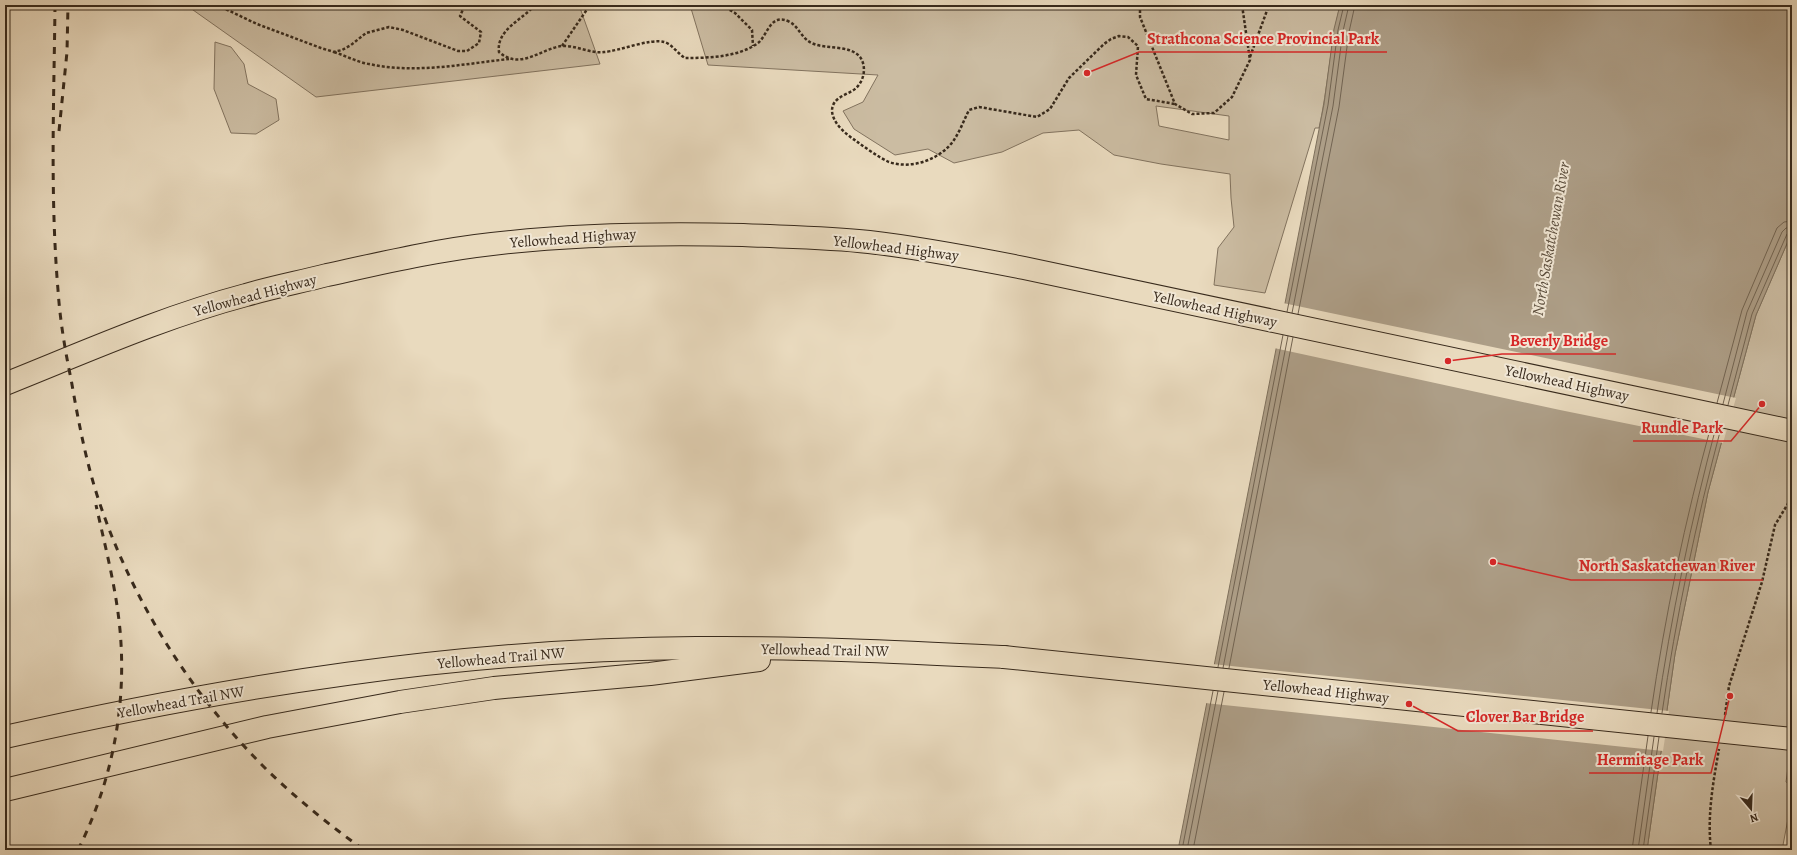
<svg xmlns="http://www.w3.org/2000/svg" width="1797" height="855" viewBox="0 0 1797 855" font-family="Alegreya,serif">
	<rect width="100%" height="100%" fill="#e9dabe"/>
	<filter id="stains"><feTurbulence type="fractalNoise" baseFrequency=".005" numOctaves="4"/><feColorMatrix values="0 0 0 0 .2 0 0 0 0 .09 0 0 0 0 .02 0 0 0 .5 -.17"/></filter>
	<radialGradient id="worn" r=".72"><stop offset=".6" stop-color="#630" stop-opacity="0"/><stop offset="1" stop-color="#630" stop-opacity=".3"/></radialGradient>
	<!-- green -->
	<g fill="#cbbca2" stroke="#82735f" fill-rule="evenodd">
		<path d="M186 5H579L600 64 316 97Z"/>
		<path d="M690 5H1340C1330 46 1328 88 1319 128H1315L1265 293 1214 285 1218 248 1234 227 1231 198 1230 174 1161 164 1114 155 1079 130 1043 133 1002 152 954 163 928 149 895 155 854 129 843 111 863 102 878 75 708 65ZM1156 106 1229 116V140L1159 126Z"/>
		<path d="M215 42 231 47 244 64 248 84 276 99 279 120 256 134 231 133 214 89Z"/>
		<path d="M1792 232V739L1786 782 1792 785V798L1783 845 1792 850H1647L1675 654 1708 492 1756 315Z"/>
	</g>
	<!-- water -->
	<path fill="#ad9e87" stroke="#7e705c" d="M1340 5H1792V232L1756 315 1708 492 1675 654 1647 850H1178L1324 104 1334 29Z"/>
	<!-- pier -->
	<g fill="#e9dabe">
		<path d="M1283 303 1736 398 1723 443 1560 410 1274 348Z"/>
		<path d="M1212 664 1669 711 1663 751 1205 703Z"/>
	</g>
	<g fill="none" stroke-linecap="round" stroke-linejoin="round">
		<!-- shore -->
		<g stroke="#726452" stroke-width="1">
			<path d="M1287 312 1328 105 1338 30 1344 5"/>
			<path d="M1292 313 1333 106 1343 31 1349 5"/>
			<path d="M1298 314 1339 107 1349 32 1355 5"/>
			<path d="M1717 403 1742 310 1777 228 1784 222 1792 221"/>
			<path d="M1723 404 1747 312 1782 232 1786 228 1792 227"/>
			<path d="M1728 405 1752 314 1787 234 1792 232"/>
			<path d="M1218 667 1283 335"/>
			<path d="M1223 668 1288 336"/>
			<path d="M1229 668 1293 337"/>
			<path d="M1651 712C1665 616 1685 520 1711 426"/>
			<path d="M1657 713C1671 617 1691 521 1716 427"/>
			<path d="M1662 713C1676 617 1696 522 1721 428"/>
			<path d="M1182 850 1213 691"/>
			<path d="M1187 850 1218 691"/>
			<path d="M1193 850 1224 692"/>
			<path d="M1632 850 1648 736"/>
			<path d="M1638 850 1654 737"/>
			<path d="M1643 850 1659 737"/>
		</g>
		<defs>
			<g id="highway">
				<path d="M5 384C85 352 163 317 246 295 273 287 300 282 327 275 382 263 437 250 492 244 575 234 659 233 743 235 785 237 827 237 869 242 921 248 973 258 1024 268L1792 431"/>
				<path d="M5 737C231 686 463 649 696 648 799 647 901 652 1004 657"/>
				<path d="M5 790 267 727 400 702 494 688 650 674 759 660"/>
			</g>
		</defs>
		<!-- highway casing -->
		<use href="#highway" stroke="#382a1c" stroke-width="24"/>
		<!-- path -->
		<g stroke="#382a1c" stroke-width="2.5" stroke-dasharray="3 2" stroke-linecap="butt">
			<path d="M217 5 257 24 321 48 334 52 342 50 351 45 366 33 389 27 403 30 458 51H467L479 43 481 32 460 16 465 5"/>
			<path d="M535 5C522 20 496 30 499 52 520 71 542 48 562 46 576 45 590 54 604 52 619 51 651 38 664 42 672 44 678 54 685 58 709 58 739 57 758 43 768 35 770 12 790 22 800 28 802 40 814 44 827 49 850 45 860 57 868 68 863 85 852 91 843 96 832 99 832 111 833 124 846 134 856 141 866 148 878 157 889 162 912 170 941 159 954 140 960 131 964 120 969 110L979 107 1037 117 1050 109 1069 78 1104 44 1111 39 1119 36 1128 37 1138 46 1136 75 1146 99 1175 104"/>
			<path d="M721 5 735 13 752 30 753 46"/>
			<path d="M1140 5V17L1175 104 1192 114 1214 113 1232 97 1250 60 1242 5"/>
			<path d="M562 46 590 5"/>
			<path d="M334 52C346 56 357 62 369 64 415 74 463 64 509 59"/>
			<path d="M1250 57 1269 5"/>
			<path d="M1725 715 1729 686 1762 582 1775 525 1792 497"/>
			<path d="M1711 850C1707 816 1713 783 1719 749"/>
		</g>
		<!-- highway -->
		<use href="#highway" stroke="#e9dabe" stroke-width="22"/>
		<!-- rail -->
		<g stroke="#382a1c" stroke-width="3" stroke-dasharray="7 7" stroke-linecap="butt">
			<path d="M55 5C54 100 50 195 58 290 60 320 65 350 71 379 78 419 85 457 97 495 129 595 188 690 262 765 293 796 328 824 364 850"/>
			<path d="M59 131 67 52 68 5"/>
			<path d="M78 850C112 782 127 706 120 630 116 587 105 546 96 505"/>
		</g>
		<defs>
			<path id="highway-bridge" d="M1004 657 1792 739"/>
		</defs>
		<!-- highway-bridge casing -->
		<use href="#highway-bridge" stroke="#382a1c" stroke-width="24" stroke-linecap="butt"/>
		<!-- highway-bridge -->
		<use href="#highway-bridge" stroke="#e9dabe" stroke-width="22"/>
	</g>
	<g text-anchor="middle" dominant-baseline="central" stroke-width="4" stroke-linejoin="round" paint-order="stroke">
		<!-- street labels -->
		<g font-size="15" fill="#382a1c" stroke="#f1e7d5">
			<text transform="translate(573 238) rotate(-4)">Yellowhead Highway</text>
			<text transform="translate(896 248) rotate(7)">Yellowhead Highway</text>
			<text transform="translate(255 295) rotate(-15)">Yellowhead Highway</text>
			<text transform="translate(1215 309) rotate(12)">Yellowhead Highway</text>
			<text transform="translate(1567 383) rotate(12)">Yellowhead Highway</text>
			<text transform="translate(825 650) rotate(1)">Yellowhead Trail NW</text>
			<text transform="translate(501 658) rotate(-5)">Yellowhead Trail NW</text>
			<text transform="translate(1326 691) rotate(6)">Yellowhead Highway</text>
			<text transform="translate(181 702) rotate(-10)">Yellowhead Trail NW</text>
		</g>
		<!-- water labels -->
		<g font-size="16" font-style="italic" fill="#5b4d3c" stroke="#f1e7d5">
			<text transform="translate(1551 239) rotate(-80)">North Saskatchewan River</text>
		</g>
	</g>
	<!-- callouts -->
	<path fill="none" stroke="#d62828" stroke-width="1.5" d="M1087 73L1139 52H1387M1448 361L1502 354H1616M1762 404L1731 441H1633M1493 562L1571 580H1763M1409 704L1458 731H1593M1730 696L1711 773H1589"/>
	<g fill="#d62828" stroke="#f1e7d5" stroke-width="1.5">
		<circle cx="1087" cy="73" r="4"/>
		<circle cx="1448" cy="361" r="4"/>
		<circle cx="1762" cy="404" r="4"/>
		<circle cx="1493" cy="562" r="4"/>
		<circle cx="1409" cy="704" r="4"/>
		<circle cx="1730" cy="696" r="4"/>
	</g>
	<g font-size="16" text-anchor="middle" font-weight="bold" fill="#d62828" stroke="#f1e7d5" stroke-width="4" stroke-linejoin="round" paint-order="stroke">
		<text x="1263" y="44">Strathcona Science Provincial Park</text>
		<text x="1559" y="346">Beverly Bridge</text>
		<text x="1682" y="433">Rundle Park</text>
		<text x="1667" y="571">North Saskatchewan River</text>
		<text x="1525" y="722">Clover Bar Bridge</text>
		<text x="1650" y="765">Hermitage Park</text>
	</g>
	<!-- margin -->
	<rect width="1797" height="855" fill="none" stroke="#e9dabe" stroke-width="20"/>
	<rect x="6" y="6" width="1785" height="843" fill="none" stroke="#382a1c" stroke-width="2"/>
	<rect x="10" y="10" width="1777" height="835" fill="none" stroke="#382a1c"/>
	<!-- north arrow -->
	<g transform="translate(1751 809) rotate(161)" stroke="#f1e7d5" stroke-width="3" paint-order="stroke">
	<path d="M0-3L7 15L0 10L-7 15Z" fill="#382a1c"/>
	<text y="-6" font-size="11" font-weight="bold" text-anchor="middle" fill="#382a1c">N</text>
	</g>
	<rect width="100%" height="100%" filter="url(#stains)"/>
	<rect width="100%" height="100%" fill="url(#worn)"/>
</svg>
